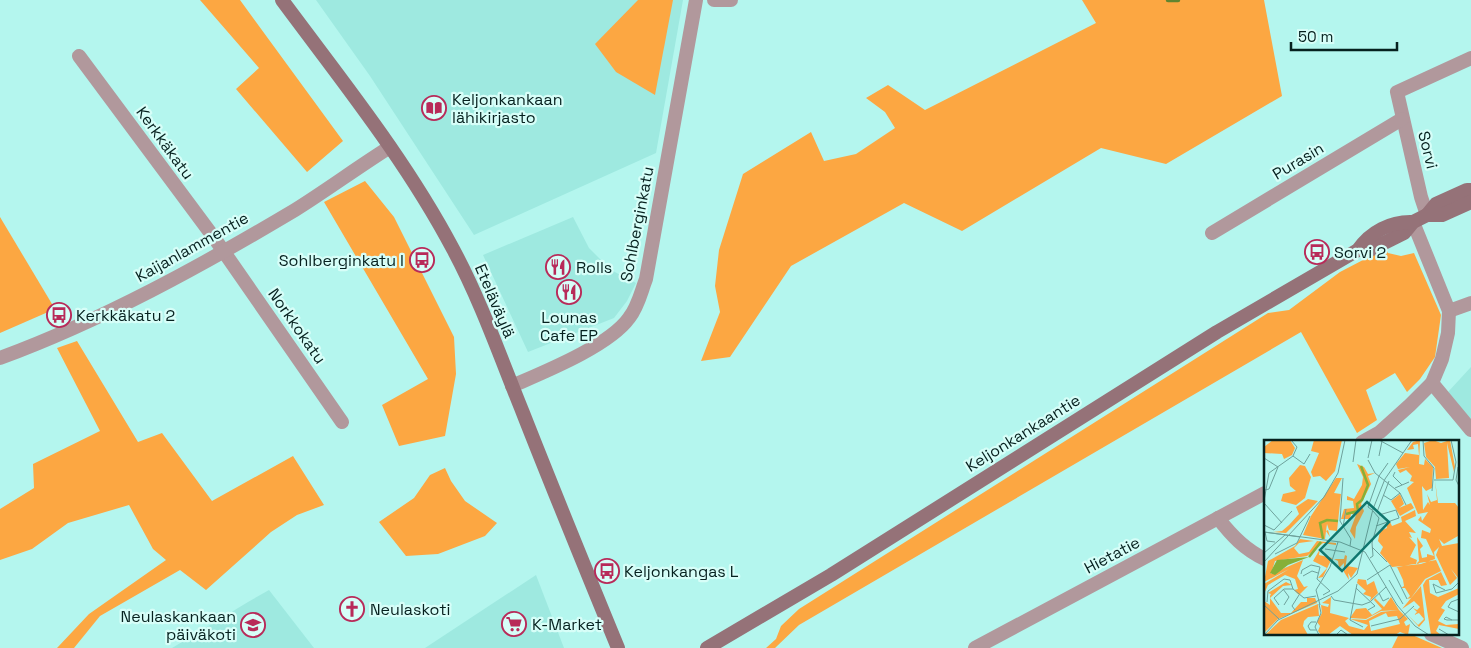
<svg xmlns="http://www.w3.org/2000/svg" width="1471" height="648" viewBox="0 0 1471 648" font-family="'Space Grotesk',sans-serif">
	<rect width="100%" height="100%" fill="#b4f6ee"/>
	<!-- built -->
	<g fill="#9ee9e0">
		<path d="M316 0H683L656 153 474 235 370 76Z"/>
		<path d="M573 217 589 248 611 270 636 283 627 301 614 318 528 352 483 255Z"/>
		<path d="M1471 367V420L1448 392Z"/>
		<path d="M536 575 564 648H425Z"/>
		<path d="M269 590 314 648H172L248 602Z"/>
	</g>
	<!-- green -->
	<g fill="#fca742">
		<path d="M200 0H240L343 141 307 172 236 89 259 68Z"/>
		<path d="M638 0H673L655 95 616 72 595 44Z"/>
		<path d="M1082 0H1264L1282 96 1166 164 1101 148 962 231 904 203 791 266 730 357 701 361 720 312 715 286 719 250 743 174 811 132 824 161 856 154 895 128 885 112 866 98 888 85 925 110 1096 23Z"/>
		<path d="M365 181 394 217 454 337 456 374 445 436 399 446 382 405 428 379 324 202Z"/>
		<path d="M0 217 55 309 0 333Z"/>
		<path d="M1386 248 1388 253 1401 256 1414 253 1441 315 1435 357 1420 379 1407 392 1395 373 1366 390 1377 420 1357 433 1301 332 799 625 775 648H766L776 639 781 626 799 609 1268 313 1289 310 1340 272Z"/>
		<path d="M77 341 138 442 162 433 212 501 293 456 324 505 297 515 271 532 206 590 180 570 100 616 74 648H57L89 614 166 560 153 549 129 505 68 523 32 549 0 560V509L34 488 33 464 100 431 57 348Z"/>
		<path d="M445 468 451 481 465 501 497 523 485 536 438 554 406 556 379 522 414 498 430 475Z"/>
		<path d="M1399 634H1410L1442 648H1392Z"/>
	</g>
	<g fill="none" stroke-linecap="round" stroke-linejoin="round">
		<!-- stream -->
		<path stroke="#608530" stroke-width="4.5" d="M1168 0H1178"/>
		<!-- minor -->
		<g stroke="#b1989c" stroke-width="14">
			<path d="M714 0H731"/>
			<path d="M79 56 215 239 342 422"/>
			<path d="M1427 215 1421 197 1397 92 1471 58"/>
			<path d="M1212 233 1402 119"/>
			<path d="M1449 311 1471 303"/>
			<path d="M1432 383 1471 430"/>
			<path d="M512 386C544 372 609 346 629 318 638 307 641 292 646 279L696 0"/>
			<path d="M1362 442 1380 432 1410 405 1432 383 1442 359 1448 333 1449 311 1413 222"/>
			<path d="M1218 518C1231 535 1245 550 1265 559"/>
			<path d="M1431 634 1462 648"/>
			<path d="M975 648 1265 493"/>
		</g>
		<!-- tertiary -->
		<path stroke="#b1989c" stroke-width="14" d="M0 358C103 320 201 266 295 210 327 190 358 167 390 147"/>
		<!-- secondary -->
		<g stroke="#957278" stroke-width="14">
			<path d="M282 0C342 81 406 160 453 249 481 301 501 359 523 413 554 492 586 570 618 648"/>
			<path d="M1427 215 1436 204 1467 190H1471"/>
			<path d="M1358 250 1372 249 1404 233 1413 222 1427 215H1442L1471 202"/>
			<path d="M707 648 831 575 1217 332 1358 250C1370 232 1391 221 1413 222"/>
		</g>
	</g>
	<!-- icons -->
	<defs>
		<symbol id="library-ring" viewBox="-11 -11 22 22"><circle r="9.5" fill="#d7fef8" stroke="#b82a59" stroke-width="1.5"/><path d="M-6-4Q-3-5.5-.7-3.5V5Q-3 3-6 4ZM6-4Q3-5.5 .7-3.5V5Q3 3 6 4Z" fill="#b82a59"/></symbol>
		<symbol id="bus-ring" viewBox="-11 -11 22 22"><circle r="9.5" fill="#d7fef8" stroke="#b82a59" stroke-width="1.5"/><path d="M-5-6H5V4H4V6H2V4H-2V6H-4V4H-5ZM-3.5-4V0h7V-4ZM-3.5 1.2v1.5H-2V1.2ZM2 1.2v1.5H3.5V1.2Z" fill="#b82a59"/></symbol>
		<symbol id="restaurant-ring" viewBox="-11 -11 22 22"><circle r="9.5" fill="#d7fef8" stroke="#b82a59" stroke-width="1.5"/><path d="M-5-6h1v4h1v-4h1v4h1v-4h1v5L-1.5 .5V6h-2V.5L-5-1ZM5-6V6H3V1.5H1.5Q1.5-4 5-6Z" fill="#b82a59"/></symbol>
		<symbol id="church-ring" viewBox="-11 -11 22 22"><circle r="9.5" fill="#d7fef8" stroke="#b82a59" stroke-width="1.5"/><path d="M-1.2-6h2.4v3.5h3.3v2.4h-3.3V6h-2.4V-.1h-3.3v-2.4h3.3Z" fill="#b82a59"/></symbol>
		<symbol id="supermarket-ring" viewBox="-11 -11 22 22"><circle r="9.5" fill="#d7fef8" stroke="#b82a59" stroke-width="1.5"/><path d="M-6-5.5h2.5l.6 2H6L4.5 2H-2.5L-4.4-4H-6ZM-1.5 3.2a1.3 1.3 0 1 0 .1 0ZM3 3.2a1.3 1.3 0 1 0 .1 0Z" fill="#b82a59"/></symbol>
		<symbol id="school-ring" viewBox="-11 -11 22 22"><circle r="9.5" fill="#d7fef8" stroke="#b82a59" stroke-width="1.5"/><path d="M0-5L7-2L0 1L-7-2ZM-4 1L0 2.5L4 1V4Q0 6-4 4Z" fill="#b82a59"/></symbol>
	</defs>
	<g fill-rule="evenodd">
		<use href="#library-ring" x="420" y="94" width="28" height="28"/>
		<use href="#bus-ring" x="1303" y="238" width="28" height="28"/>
		<use href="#bus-ring" x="408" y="246" width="28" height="28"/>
		<use href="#restaurant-ring" x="544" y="253" width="28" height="28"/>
		<use href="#restaurant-ring" x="555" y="278" width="28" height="28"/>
		<use href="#bus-ring" x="45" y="301" width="28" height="28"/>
		<use href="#bus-ring" x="593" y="557" width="28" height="28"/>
		<use href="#church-ring" x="338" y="595" width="28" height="28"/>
		<use href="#supermarket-ring" x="500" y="610" width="28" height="28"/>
		<use href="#school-ring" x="239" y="611" width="28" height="28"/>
	</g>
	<g text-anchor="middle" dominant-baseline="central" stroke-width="4.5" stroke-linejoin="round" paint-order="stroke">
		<!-- poi labels -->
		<g font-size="16" fill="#06211f" stroke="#d7fef8" text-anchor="start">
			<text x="452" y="99">Keljonkankaan<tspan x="452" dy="18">lähikirjasto</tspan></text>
			<text x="1334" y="252">Sorvi 2</text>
			<text x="404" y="260" text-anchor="end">Sohlberginkatu I</text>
			<text x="576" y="267">Rolls</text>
			<text x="76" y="315">Kerkkäkatu 2</text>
			<text x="569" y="317" text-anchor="middle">Lounas<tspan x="569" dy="18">Cafe EP</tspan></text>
			<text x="624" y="571">Keljonkangas L</text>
			<text x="370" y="609">Neulaskoti</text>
			<text x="236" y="616" text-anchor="end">Neulaskankaan<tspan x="236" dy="18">päiväkoti</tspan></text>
			<text x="532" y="624">K-Market</text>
		</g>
		<!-- street labels -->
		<g font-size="16" fill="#06211f" stroke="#d7fef8">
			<text transform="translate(165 143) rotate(54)">Kerkkäkatu</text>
			<text transform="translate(1428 150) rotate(76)">Sorvi</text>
			<text transform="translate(1298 161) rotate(-31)">Purasin</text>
			<text transform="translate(637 224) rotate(-79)">Sohlberginkatu</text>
			<text transform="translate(192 247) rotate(-29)">Kaijanlammentie</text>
			<text transform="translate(495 301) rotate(67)">Eteläväylä</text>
			<text transform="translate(297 326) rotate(55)">Norkkokatu</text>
			<text transform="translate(1023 433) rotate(-32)">Keljonkankaantie</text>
			<text transform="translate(1112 555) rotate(-28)">Hietatie</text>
		</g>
	</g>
	<!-- overview -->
	<g transform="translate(1264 440)">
		<rect width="195" height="195" fill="#b4f6ee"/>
		<path d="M9 0H26L31 8 28 15 20 19 18 14 0 13V7ZM50 0H78L71 31 62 41 56 36 49 37 47 32 55 13 47 11ZM156 0 155 24 160 25 161 19 169 27 168 48 162 51 158 46 159 70 164 62 166 65 163 54 167 62 173 60 171 40 174 63H191L195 68 194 96 180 104 175 99 178 106 195 103V139L187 129 193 138 186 145 172 115 175 107 170 112 171 119 157 124 128 127 116 113 119 107 114 101 116 91 123 88 122 84 126 82 128 86 138 82 137 77 151 70 152 76 141 81 152 93 145 92 148 98 145 97 152 105 146 117 153 120 152 124 155 121 153 97 159 106 156 109 158 118 163 117V114L170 116 162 99 157 98 158 90 166 93 167 89 154 80 157 76 158 81 164 72 154 74 143 48 150 42 146 41 148 36 142 30 136 33 134 30 146 27 134 29 132 24 141 13 155 15 154 4 149 5 150 9 143 10 149 2ZM169 0 177 3 186 0 191 27 190 32 183 3 185 38 172 39 171 27 162 17 160 3ZM93 24 100 27 104 34 111 33 104 36 107 44 97 64 100 71 92 87 91 99 86 91 92 75 87 74 86 79H77L80 69 90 68 89 61 83 60V56L90 59 98 45 99 37ZM36 25 41 26 47 37 41 58 32 65 17 61 19 54 32 51 26 46 25 38ZM72 38H78L70 53 77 54 73 91 65 90 63 84 62 91 64 90 66 97 62 91 61 99 39 95 47 76ZM136 54 140 64 135 68 147 63 150 68 136 76 127 61ZM44 59 54 61 22 93 9 92 18 91 25 85 35 74 32 67ZM36 99 50 101 35 103 30 108 35 114 45 112 53 101 72 103V105L59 103 43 116 11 121 7 134 39 120 33 136 40 147 44 146 35 155 30 150 34 149 31 139 21 135 4 145 0 154V144L25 129 0 142 4 121 31 106ZM56 109 55 115 68 118 59 137 54 138 63 128 49 121ZM81 115 83 116 81 131 83 126 94 128 87 138 84 133 85 140 80 132V123L75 128 74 121 70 119H80ZM172 120 177 131 161 139 147 158 143 159 146 156 141 148H137L140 146 139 140 133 127 128 128ZM177 132 183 145 177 146 174 140H165L166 153 174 157 195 148V154L182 161 177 168 181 170 174 181 182 185 195 184V189L175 185 172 191 177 195H167L159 145 162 140ZM94 139 102 140 103 145 110 141 114 153 106 161 107 157 99 154 102 151 93 143ZM22 142 28 145 19 146 6 158 17 173H27L37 162H43V158H51L53 163 14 179 0 193V161L6 165V156L7 154 4 153ZM157 146 161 180 155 187 143 174 154 185 160 179 155 173 150 175 153 172 149 168 153 170 156 167 150 161 138 169ZM67 157 66 173 85 178 81 181 85 186 100 190 104 185 86 179 102 180 117 172 135 170 144 179 140 182 142 186 146 184 144 195 136 192 131 195H89L76 186 64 195H57L54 191 56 186 53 182 58 173 57 165 64 167 65 164 58 163ZM122 173 124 177 133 176 136 184 107 191 105 181ZM127 157 135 170 117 171 102 179 86 178 92 169 102 168 108 175 118 169 110 160 111 158 120 167ZM54 164 55 176 44 177 40 181 39 186 44 195H1L17 180Z" fill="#fca742" fill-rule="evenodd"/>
		<path d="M45 117 24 125 11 135 6 133 13 120Z" fill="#86b038"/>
		<path fill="none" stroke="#86b038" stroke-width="2.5" d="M82 74 94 71 93 64 98 60 104 45 97 26M59 99 56 83 63 80 74 81M45 117 57 102"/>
		<path fill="none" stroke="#6ea19b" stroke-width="1" d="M27 0 33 7 29 16M115 0 139 13M159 0 160 16 170 28 168 51M29 16 40 24 46 14M115 16 118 1M0 18 14 27 5 49 1 50M104 18 108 0M104 20 111 33 136 53 142 65M89 22 92 0M194 27 192 40 195 46M131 32 129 36 138 45M79 38 76 81 87 99 86 106M170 40H189L192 22 187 0M131 48 145 42M119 55 127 60 136 53M0 61 5 33 29 16M0 63 18 83M108 70 104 67 115 36 124 23M113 72 125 41M0 85 10 90 28 71M112 86 135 78 132 70 115 75M79 87 82 69M1 92 3 101 11 102M36 97 0 92 76 102 101 112 133 165 151 186 165 195M108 107 123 122M61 109 81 112M0 113 21 95M11 114 33 103 46 76M106 118 109 116 108 103 115 78 109 71M0 122 60 57 74 33 81 0M37 134 38 130 47 125 56 127 53 139 66 151 59 155M39 136 48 131 54 133M103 140 126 125 143 159M125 140 139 164M93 144 86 180 99 187M92 148 111 166 104 170M19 149 25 157 20 165M181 150 169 144 172 153 188 149 195 142M115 153 119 161 125 158M67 156 70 160 98 165 106 162 122 147M195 159 187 162 184 167 195 172M3 162 4 151 20 139 26 140 29 149M0 165 15 179M15 165 10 158 20 149H29L40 158 52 156M56 165 52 150 66 127 74 102M31 170 28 166 35 155M188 180 182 177 180 179 183 180H195M107 186 136 179 150 166M175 189 185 195H195M52 190H46L44 186 47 182H52M0 195 14 180 74 151 93 134 109 69 121 39 148 0M55 195 51 187 57 173 55 164M72 195 77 190 84 195"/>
		<path fill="#0f766e" fill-opacity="0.15" stroke="#0f766e" stroke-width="2.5" d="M103 62 125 82 78 131 56 110Z"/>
		<rect width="195" height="195" fill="none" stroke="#06211f" stroke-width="2.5"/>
	</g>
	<!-- scale -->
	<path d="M1291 42v8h106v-8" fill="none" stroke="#06211f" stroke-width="2.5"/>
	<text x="1298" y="42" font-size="15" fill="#06211f" stroke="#d7fef8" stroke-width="4" paint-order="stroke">50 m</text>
</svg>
